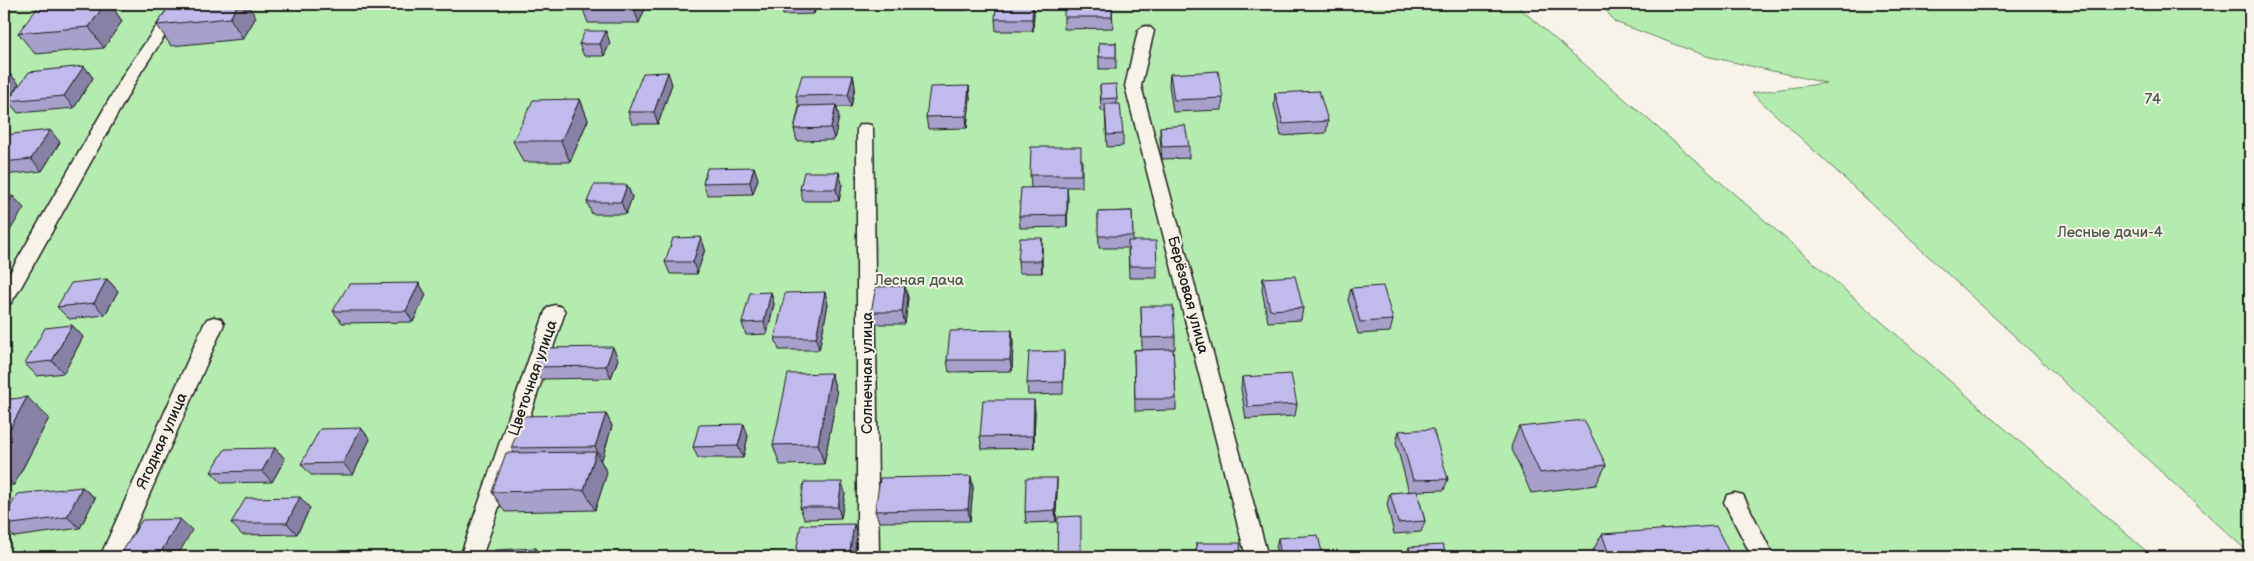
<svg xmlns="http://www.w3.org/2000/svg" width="2254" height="561" viewBox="0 0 2254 561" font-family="'Balsamiq Sans',sans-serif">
	<rect width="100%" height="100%" fill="#f7f3e8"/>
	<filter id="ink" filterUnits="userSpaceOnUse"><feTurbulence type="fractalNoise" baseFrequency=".02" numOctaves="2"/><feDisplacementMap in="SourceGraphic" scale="10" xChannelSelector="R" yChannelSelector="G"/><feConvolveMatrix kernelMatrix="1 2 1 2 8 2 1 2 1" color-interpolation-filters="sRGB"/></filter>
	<g filter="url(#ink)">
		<!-- green -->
		<g fill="#b4ecaf" stroke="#688466">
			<path d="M4 4H1515L2153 557H4Z"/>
			<path d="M1601 4H2250V554L1752 93 1826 83 1706 56 1615 22Z"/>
		</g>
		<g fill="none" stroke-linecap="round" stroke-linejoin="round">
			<defs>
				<g id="service">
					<path d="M172 4H186L141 72 21 287 11 303 4 305V283L125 72Z"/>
					<path d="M1146 26 1151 28 1154 31 1141 86 1268 557H1246L1125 86 1138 31 1141 28Z"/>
					<path d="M865 124 871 125 873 129 879 557H857V129L859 125Z"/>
					<path d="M555 305 562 307 565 312 482 557H460L545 312 548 307Z"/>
					<path d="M214 317 221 319 224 324 122 557H100L204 324 207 319Z"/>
					<path d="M1735 493 1743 495 1774 557H1752L1724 502 1727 495Z"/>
				</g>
			</defs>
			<!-- service casing -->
			<use href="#service" stroke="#1c1c1c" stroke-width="3"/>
			<!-- service -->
			<use href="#service" fill="#f7f3e8" fill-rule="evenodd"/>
		</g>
		<!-- wall -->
		<g fill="#a6a0cb" stroke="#1c1c1c">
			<path d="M67 4H110L122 21 104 48 35 54 18 33Z"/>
			<path d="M170 4 256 17 243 39 171 46 157 25Z"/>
			<path d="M581 4H647L639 23H588Z"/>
			<path d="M781 4H817L814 14 783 15Z"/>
			<path d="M931 4H966L965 10H932Z"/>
			<path d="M1112 4 1113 28 1064 29V17Z"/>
			<path d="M1034 12 1033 31H996L995 19Z"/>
			<path d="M610 43 604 56H584L579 44Z"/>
			<rect x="1099" y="43" width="17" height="26"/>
			<path d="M84 66 93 78 74 108 18 113 8 101Z"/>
			<path d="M4 73H9L19 84 11 95H4Z"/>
			<path d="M1170 74 1223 98 1222 110 1173 112 1169 85Z"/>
			<path d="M853 75 855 87 851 107H837L839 117 834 140 797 141 794 129 799 107 796 96Z"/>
			<path d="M672 84 658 124H632L628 112Z"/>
			<path d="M1100 85 1117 98V104L1123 134V146L1107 147 1105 111H1101Z"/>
			<path d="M969 86 970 98 967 128 928 129 926 117Z"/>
			<path d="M1275 93 1328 121 1326 133 1281 136 1274 105Z"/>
			<path d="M580 99 588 120 570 162H523L513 141Z"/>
			<path d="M1160 127 1189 146V158L1162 159 1160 139Z"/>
			<path d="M4 135 60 142 42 171 4 175Z"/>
			<path d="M1082 159V187H1067V227L1020 228 1019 216 1031 187 1030 175Z"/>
			<path d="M754 167 758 179 753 194 707 195 703 183Z"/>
			<path d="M839 172 842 184 839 201H803L800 189Z"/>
			<path d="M627 185 632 197 626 214H592L587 202Z"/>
			<path d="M1132 211 1133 241 1157 266V278H1129L1128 248H1099L1098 212Z"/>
			<path d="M701 237 705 249 697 274H670L665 262Z"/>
			<path d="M1042 238V273H1019L1018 261Z"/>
			<path d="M1263 278 1303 308 1301 320 1268 322 1262 290Z"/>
			<path d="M107 279 118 291 105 315 69 319 57 307Z"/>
			<path d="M419 283 426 295 413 322 342 323 333 311Z"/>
			<path d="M905 286 908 298 905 324H874L871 312Z"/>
			<path d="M1351 288 1393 320 1390 332 1358 334 1348 300Z"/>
			<path d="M771 292 774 304 767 334 746 335 742 323Z"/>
			<path d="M828 304 819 350H779L775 338Z"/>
			<path d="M1141 306 1175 337V349H1173L1176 399V410L1135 411 1134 350 1142 349Z"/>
			<path d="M72 325 83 337 64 373 37 376 25 364Z"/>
			<path d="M1012 330 1013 342 1012 371 949 372 947 360Z"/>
			<path d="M1064 351V363L1063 394 1028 395 1027 383Z"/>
			<path d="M618 359 611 378 540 379 534 367Z"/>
			<path d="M831 373 837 394 824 464 780 465 773 445Z"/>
			<path d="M1242 377 1297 404 1295 416 1246 419 1241 389Z"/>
			<path d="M4 400 49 418 14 485 4 486Z"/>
			<path d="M1035 411 1034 448 982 449 980 437Z"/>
			<path d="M606 414 612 426 602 459H600L607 473 595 510 505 512 492 492 514 453 511 448Z"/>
			<path d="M1519 427 1606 465 1596 485 1531 493 1511 447Z"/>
			<path d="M361 428 370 439 353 475H311L301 464Z"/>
			<path d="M1399 431 1448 479 1444 490 1417 491 1425 521 1421 532 1394 534 1387 504 1390 493 1409 492 1396 443Z"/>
			<path d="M748 436 743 458H698L693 447Z"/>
			<path d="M275 448 285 459 272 482 222 483 211 472Z"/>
			<path d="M971 476 973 488 970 521 879 522 875 511Z"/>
			<path d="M82 487 95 498 80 528 14 537 4 528V520Z"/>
			<path d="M1057 489 1056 522 1026 523 1025 512Z"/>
			<path d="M845 493 841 518 804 519 800 507Z"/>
			<path d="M310 508 297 534 242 535 231 523Z"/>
			<path d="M1602 534 1731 557H1593L1591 554Z"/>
			<path d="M1278 538 1323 557H1278L1276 549Z"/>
			<path d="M1196 543 1241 557H1196Z"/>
			<path d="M1409 547 1447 557H1406Z"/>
		</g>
		<!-- shaded-wall -->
		<g fill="#8782a5" stroke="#1c1c1c">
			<path d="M105 4H110L122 21 104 48 89 27Z"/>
			<path d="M238 4H247L256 17 243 39 230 18Z"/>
			<path d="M632 4H647L639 23Z"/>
			<path d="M811 4H817L814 14Z"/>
			<path d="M1033 4 1034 12 1033 31 1032 19Z"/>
			<path d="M606 31 610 43 604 56 600 44Z"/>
			<path d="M84 66 93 78 74 108 64 96Z"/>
			<path d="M668 72 672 84 658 124 654 112Z"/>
			<path d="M9 73 19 84 11 95 4 85V80Z"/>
			<path d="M853 75 855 87 851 107 848 95Z"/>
			<path d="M969 86 970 98 967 128 966 116Z"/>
			<path d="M580 99 588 120 570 162 561 141Z"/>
			<path d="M836 105 839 117 834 140 831 128Z"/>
			<path d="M50 130 60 142 42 171 31 159Z"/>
			<path d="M754 167 758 179 753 194 750 182Z"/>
			<path d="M839 172 842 184 839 201 836 189Z"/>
			<path d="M627 185 632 197 626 214 621 202Z"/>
			<path d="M1067 187 1068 199 1067 227Z"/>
			<path d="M13 196 24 208 6 237 4 235V211Z"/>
			<path d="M701 237 705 249 697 274 693 262Z"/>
			<path d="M1042 238V273L1041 261Z"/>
			<path d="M107 279 118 291 105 315 94 303Z"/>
			<path d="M419 283 426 295 413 322 406 311Z"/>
			<path d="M905 286 908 298 905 324 902 312Z"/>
			<path d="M771 292 774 304 767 334 764 322Z"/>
			<path d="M825 292 828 304 819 350 816 338Z"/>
			<path d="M72 325 83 337 64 373 52 361Z"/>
			<path d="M1012 330 1013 342 1012 371 1010 360Z"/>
			<path d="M613 347 618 359 611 378 606 366Z"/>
			<path d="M831 373 837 394 824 464 818 444Z"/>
			<path d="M27 397 49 418 14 485 4 476V440Z"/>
			<path d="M1034 400 1035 411 1034 448 1033 436Z"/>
			<path d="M606 414 612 426 602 459 595 447Z"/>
			<path d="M744 424 748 436 743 458 738 446Z"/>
			<path d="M361 428 370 439 353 475 343 463Z"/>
			<path d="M275 448 285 459 272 482 262 471Z"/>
			<path d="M596 452 607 473 595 510 584 490Z"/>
			<path d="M971 476 973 488 970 521 968 509Z"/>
			<path d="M1057 478V489L1056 522 1055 510Z"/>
			<path d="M842 482 845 493 841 518 838 507Z"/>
			<path d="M82 487 95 498 80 528 67 517Z"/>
			<path d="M300 497 310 508 297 534 287 523Z"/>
			<path d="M180 519 192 530 177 557H158Z"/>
			<path d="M854 524 857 535 854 557H849Z"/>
			<path d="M536 548 541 557H532Z"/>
		</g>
		<!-- building -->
		<g fill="#c1baec" stroke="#1c1c1c">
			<path d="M67 4H105L89 27 18 33 39 6Z"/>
			<path d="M170 4H238L230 18 157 25Z"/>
			<path d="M996 4H1033L1032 19H995Z"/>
			<rect x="1064" y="4" width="48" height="13"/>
			<path d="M585 31H606L600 44H579Z"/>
			<rect x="1099" y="43" width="17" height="14"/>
			<path d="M84 66 64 96 8 101 29 72Z"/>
			<path d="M1218 71 1223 98 1174 100 1170 74Z"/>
			<path d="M668 72 654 112H628L643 73Z"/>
			<path d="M4 73H9L4 80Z"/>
			<path d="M802 75H853L848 95 796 96Z"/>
			<path d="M1116 84 1117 98 1101 99 1100 85Z"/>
			<path d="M969 86 966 116 926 117 930 87Z"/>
			<path d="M1319 91 1328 121 1283 124 1275 93Z"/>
			<path d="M580 99 561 141H513L533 100Z"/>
			<path d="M1105 104H1120L1123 134 1107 135Z"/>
			<path d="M836 105 831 128 794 129 800 106Z"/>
			<path d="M1185 125 1189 146 1162 147 1160 127Z"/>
			<path d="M50 130 31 159 4 162V135Z"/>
			<path d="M1031 147H1081V175H1030Z"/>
			<path d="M754 167 750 182 703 183 707 168Z"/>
			<path d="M804 172H839L836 189H800Z"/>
			<path d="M594 185H627L621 202H587Z"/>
			<path d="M1067 187V215L1019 216 1021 188Z"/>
			<path d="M13 196 4 211V197Z"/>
			<path d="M1132 211 1133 236H1098V212Z"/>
			<path d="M701 237 693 262H665L673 238Z"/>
			<path d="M1020 238H1042L1041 261H1018Z"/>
			<path d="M1128 241H1156L1157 266H1129Z"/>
			<path d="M1295 276 1303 308 1270 310 1263 278Z"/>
			<path d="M107 279 94 303 57 307 71 283Z"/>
			<path d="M419 283 406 311H333L349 284Z"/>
			<path d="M905 286 902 312H871L876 287Z"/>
			<path d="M1383 286 1393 320 1360 322 1351 288Z"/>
			<path d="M771 292 764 322 742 323 750 293Z"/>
			<path d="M825 292 816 338H775L785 293Z"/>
			<path d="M1141 306H1173L1175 337 1142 338Z"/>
			<path d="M72 325 52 361 25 364 45 328Z"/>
			<path d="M1012 330 1010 360H947L950 331Z"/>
			<path d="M613 347 606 366 534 367 542 348Z"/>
			<path d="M1173 349 1176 399H1135L1134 350Z"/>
			<path d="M1064 351 1063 382 1027 383 1029 352Z"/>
			<path d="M831 373 818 444 773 445 788 374Z"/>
			<path d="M1291 374 1297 404 1248 407 1242 377Z"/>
			<path d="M27 397 4 440V400Z"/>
			<path d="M983 400H1034L1033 436 980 437Z"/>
			<path d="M606 414 595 447 511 448 524 416Z"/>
			<path d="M1584 420 1606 465 1540 473 1519 427Z"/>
			<path d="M744 424 738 446 693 447 699 425Z"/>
			<path d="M361 428 343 463 301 464 320 429Z"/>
			<path d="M1433 429 1448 479 1413 480 1399 431Z"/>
			<path d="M275 448 262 471 211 472 225 449Z"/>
			<path d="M596 452 584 490 492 492 506 453Z"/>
			<path d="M971 476 968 509 875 511 880 478Z"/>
			<path d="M1026 478H1057L1055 510 1025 512Z"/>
			<path d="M804 482H842L838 507H800Z"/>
			<path d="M82 487 67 517 4 525V520L17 494Z"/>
			<path d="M1417 491 1425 521 1398 523 1390 493Z"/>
			<path d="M300 497 287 523H231L246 498Z"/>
			<path d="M1081 516V557H1057L1058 517Z"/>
			<path d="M180 519 158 557H119L142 520Z"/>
			<path d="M854 524 849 557H795L801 525Z"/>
			<path d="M1716 526 1731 557H1610L1602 534Z"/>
			<path d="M1318 535 1323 557H1281L1278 538Z"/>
			<path d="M1196 543H1240L1241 557H1197Z"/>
			<path d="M1443 545 1447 557H1412L1409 547Z"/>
			<path d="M536 548 532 557H493L495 550Z"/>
		</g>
	</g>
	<g text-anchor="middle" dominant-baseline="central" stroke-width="4" stroke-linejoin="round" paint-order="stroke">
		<!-- park labels -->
		<g font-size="15" fill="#4a5a48" stroke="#f7f3e8">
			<text x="2153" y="99">74</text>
			<text x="2110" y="232">Лесные дачи-4</text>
			<text x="919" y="280">Лесная дача</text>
		</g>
		<!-- street labels -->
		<g font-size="15" fill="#1c1c1c" stroke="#f7f3e8">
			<text transform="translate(1188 295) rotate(75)">Берёзовая улица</text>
			<text transform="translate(867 373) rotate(-90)">Солнечная улица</text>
			<text transform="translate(533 378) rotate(-71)">Цветочная улица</text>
			<text transform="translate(162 441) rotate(-66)">Ягодная улица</text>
		</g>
	</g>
	<!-- margin -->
	<rect width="2254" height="561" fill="none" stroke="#f7f3e8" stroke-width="20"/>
	<rect x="10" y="10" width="2234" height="541" fill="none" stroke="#1c1c1c" stroke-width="2" filter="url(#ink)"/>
</svg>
